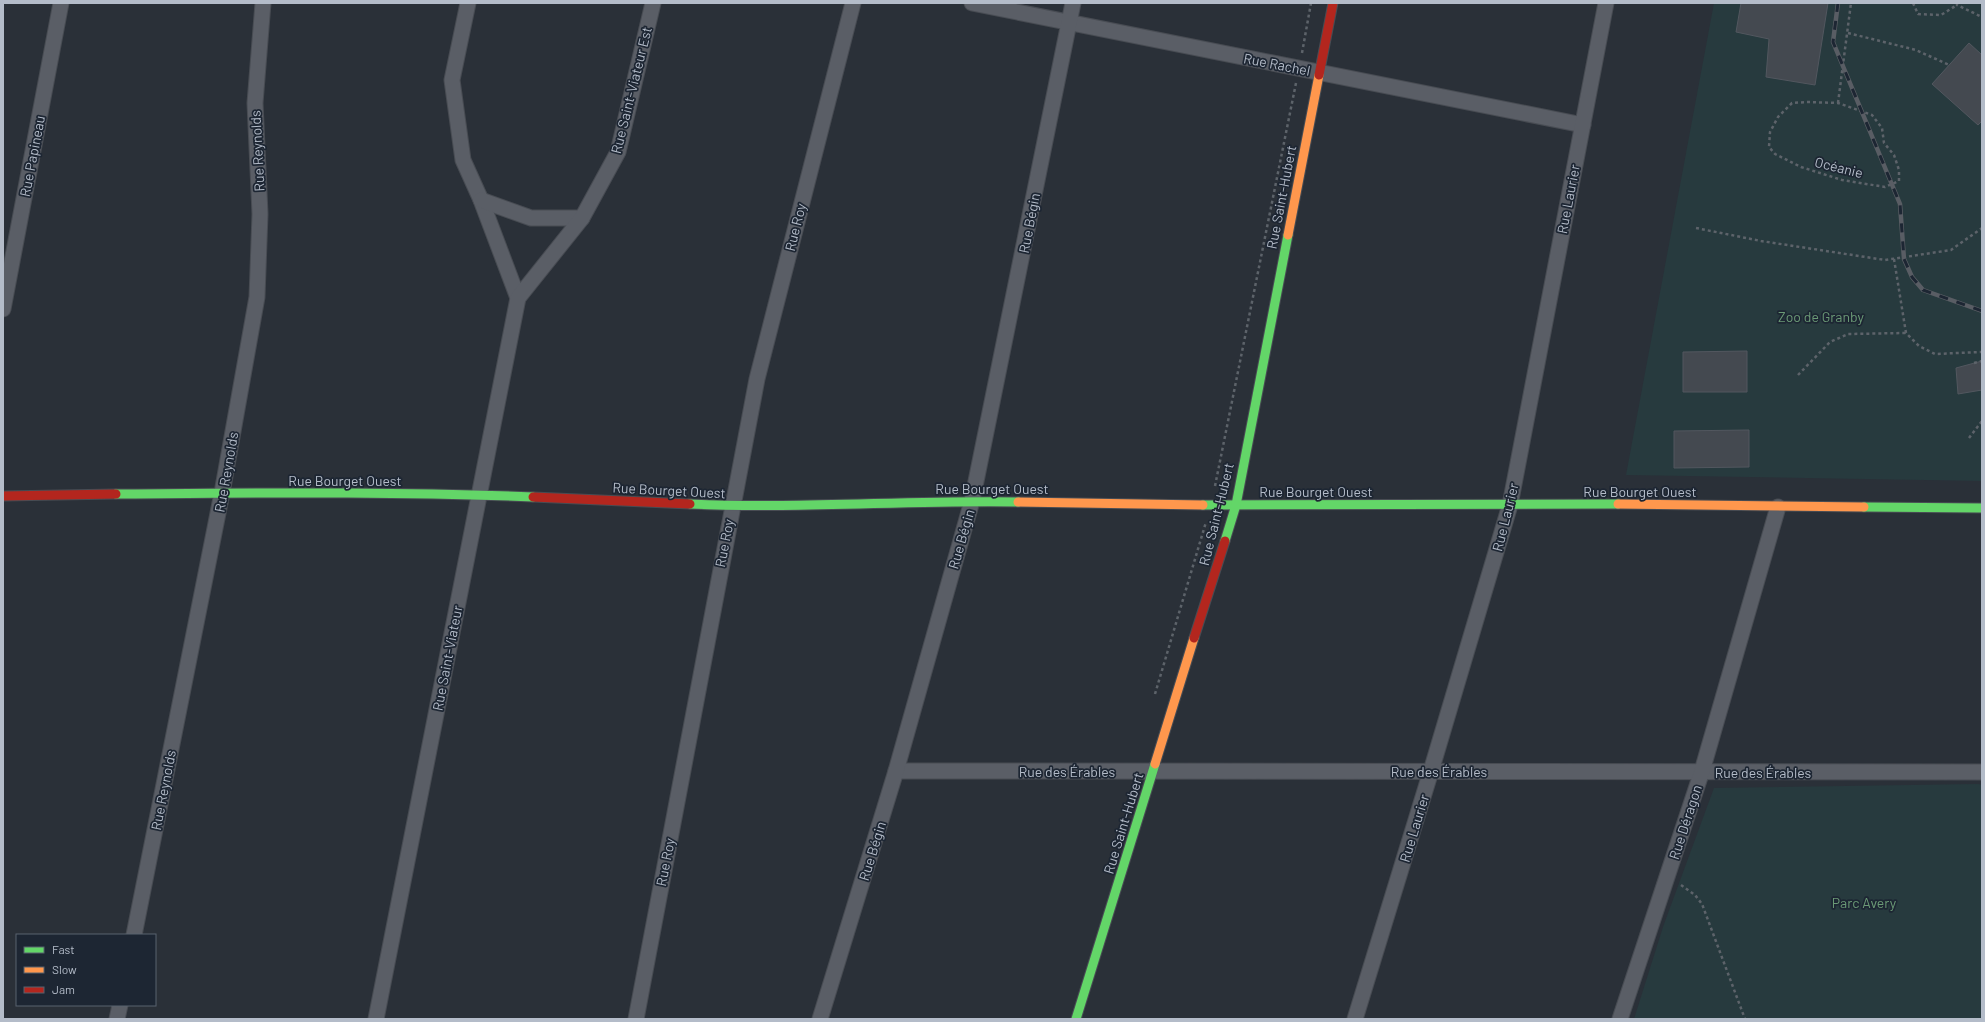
<svg xmlns="http://www.w3.org/2000/svg" width="1985" height="1022" viewBox="0 0 1985 1022" font-family="Barlow,sans-serif">
	<rect width="100%" height="100%" fill="#2a3038"/>
	<!-- green -->
	<g fill="#273a3e">
		<path d="M1714 3H1982V481L1626 475Z"/>
		<path d="M1978 784 1982 785V1019H1634L1663 927 1714 788Z"/>
	</g>
	<!-- building -->
	<g fill="#444950" stroke="#52575f">
		<path d="M1741 3H1828L1815 85 1766 77 1769 39 1736 32Z"/>
		<path d="M1969 43 1982 55V121L1978 125 1932 84Z"/>
		<path d="M1747 351V392H1683V352Z"/>
		<path d="M1982 361V390L1958 394 1956 368Z"/>
		<path d="M1749 430V467L1674 468V431Z"/>
	</g>
	<g fill="none" stroke-linecap="round" stroke-linejoin="round">
		<defs>
			<g id="street">
				<path d="M468 3 452 80 463 160 481 200 518 298"/>
				<path d="M972 3 1583 125"/>
				<path d="M481 200 531 218H582"/>
				<path d="M3 309 61 3"/>
				<path d="M896 771 1982 772"/>
				<path d="M134 935 222 493 257 297 260 214 255 103 263 3"/>
				<path d="M117 1019 120 1005"/>
				<path d="M376 1019 518 298 582 218 618 152 653 3"/>
				<path d="M636 1019 757 379 853 3"/>
				<path d="M820 1019 896 771 972 501 1073 3"/>
				<path d="M1355 1019 1431 771 1510 505 1606 3"/>
				<path d="M1620 1019 1702 771 1778 507"/>
			</g>
			<g id="fast">
				<path d="M116 494C255 493 394 491 533 497"/>
				<path d="M690 504C799 509 909 500 1018 502"/>
				<path d="M1203 505 1618 504"/>
				<path d="M1864 507 1982 508"/>
				<path d="M1225 541 1236 505 1288 235"/>
				<path d="M1076 1019 1155 764"/>
			</g>
			<g id="slow">
				<path d="M1288 235 1319 75"/>
				<path d="M1018 502 1203 505"/>
				<path d="M1618 504 1864 507"/>
				<path d="M1155 764 1194 638"/>
			</g>
			<g id="jam">
				<path d="M1319 75 1333 3"/>
				<path d="M3 496 116 494"/>
				<path d="M533 497 690 504"/>
				<path d="M1194 638 1225 541"/>
			</g>
		</defs>
		<!-- street casing -->
		<use href="#street" stroke="#484c53" stroke-width="17"/>
		<!-- fast casing -->
		<use href="#fast" stroke="#484c53" stroke-width="11"/>
		<!-- slow casing -->
		<use href="#slow" stroke="#484c53" stroke-width="11"/>
		<!-- jam casing -->
		<use href="#jam" stroke="#484c53" stroke-width="11"/>
		<!-- path -->
		<g stroke="#5d636a" stroke-width="2.5" stroke-dasharray="3 3" stroke-linecap="butt">
			<path d="M1913 3 1918 14 1941 15 1957 5"/>
			<path d="M1957 3V5L1982 17"/>
			<path d="M1848 33 1916 50 1949 65"/>
			<path d="M1302 53 1311 3"/>
			<path d="M1807 102 1838 103 1872 115 1882 128 1884 143 1894 155 1899 170V181L1885 187 1842 180 1801 167 1775 154 1769 147 1770 132 1778 117 1792 103Z"/>
			<path d="M1838 103 1851 3"/>
			<path d="M1696 228 1761 241 1885 260 1951 250 1982 228"/>
			<path d="M1894 259 1906 333 1919 346 1935 354 1982 352"/>
			<path d="M1974 363 1982 361"/>
			<path d="M1798 375 1830 342 1848 334 1906 333"/>
			<path d="M1969 438 1982 421"/>
			<path d="M1215 486 1296 83"/>
			<path d="M1155 694 1206 522"/>
			<path d="M1681 885 1695 895 1702 904 1745 1019"/>
		</g>
		<!-- street -->
		<use href="#street" stroke="#5a5e66" stroke-width="15"/>
		<!-- fast -->
		<use href="#fast" stroke="#63d668" stroke-width="9"/>
		<!-- slow -->
		<use href="#slow" stroke="#ff974d" stroke-width="9"/>
		<!-- jam -->
		<use href="#jam" stroke="#b3261e" stroke-width="9"/>
		<defs>
			<path id="rail" d="M1838 3 1833 42 1900 204 1904 259 1912 277 1923 290 1982 311"/>
		</defs>
		<!-- rail casing -->
		<use href="#rail" stroke="#595d64" stroke-width="4.5"/>
		<!-- rail -->
		<use href="#rail" stroke="#1d2633" stroke-width="3" stroke-dasharray="9" stroke-linecap="butt"/>
	</g>
	<g text-anchor="middle" dominant-baseline="central" stroke-width="3.5" stroke-linejoin="round" paint-order="stroke">
		<!-- street labels -->
		<g font-size="14" fill="#b4bcc9" stroke="#1d2633">
			<text transform="translate(1277 64) rotate(11)">Rue Rachel</text>
			<text transform="translate(631 90) rotate(-76)">Rue Saint-Viateur Est</text>
			<text transform="translate(257 151) rotate(-93)">Rue Reynolds</text>
			<text transform="translate(32 156) rotate(-79)">Rue Papineau</text>
			<text transform="translate(1839 167) rotate(14)">Océanie</text>
			<text transform="translate(1281 197) rotate(-79)">Rue Saint-Hubert</text>
			<text transform="translate(1568 199) rotate(-79)">Rue Laurier</text>
			<text transform="translate(1029 223) rotate(-79)">Rue Bégin</text>
			<text transform="translate(795 227) rotate(-76)">Rue Roy</text>
			<text transform="translate(226 472) rotate(-80)">Rue Reynolds</text>
			<text x="345" y="480">Rue Bourget Ouest</text>
			<text x="992" y="488">Rue Bourget Ouest</text>
			<text transform="translate(669 490) rotate(3)">Rue Bourget Ouest</text>
			<text x="1316" y="491">Rue Bourget Ouest</text>
			<text x="1640" y="491">Rue Bourget Ouest</text>
			<text transform="translate(1216 514) rotate(-76)">Rue Saint-Hubert</text>
			<text transform="translate(1505 517) rotate(-76)">Rue Laurier</text>
			<text transform="translate(961 539) rotate(-74)">Rue Bégin</text>
			<text transform="translate(724 543) rotate(-79)">Rue Roy</text>
			<text transform="translate(447 658) rotate(-79)">Rue Saint-Viateur</text>
			<text x="1067" y="771">Rue des Érables</text>
			<text x="1439" y="771">Rue des Érables</text>
			<text x="1763" y="772">Rue des Érables</text>
			<text transform="translate(163 790) rotate(-79)">Rue Reynolds</text>
			<text transform="translate(1685 822) rotate(-72)">Rue Déragon</text>
			<text transform="translate(1123 823) rotate(-73)">Rue Saint-Hubert</text>
			<text transform="translate(1414 828) rotate(-73)">Rue Laurier</text>
			<text transform="translate(872 851) rotate(-73)">Rue Bégin</text>
			<text transform="translate(665 862) rotate(-79)">Rue Roy</text>
		</g>
		<!-- park labels -->
		<g font-size="14" fill="#6b9a76" stroke="#1d2633">
			<text x="1821" y="316">Zoo de Granby</text>
			<text x="1864" y="902">Parc Avery</text>
		</g>
	</g>
	<!-- border -->
	<rect width="1985" height="1022" fill="none" stroke="#b4bcc9" stroke-width="8"/>
	<!-- legend -->
	<rect x="16" y="934" width="140" height="72" fill="#1d2633" stroke="#59626f"/>
	<rect x="24" y="947" width="20" height="6" fill="#63d668" stroke="#59626f"/>
	<text x="52" y="954" font-size="12" fill="#b4bcc9">Fast</text>
	<rect x="24" y="967" width="20" height="6" fill="#ff974d" stroke="#59626f"/>
	<text x="52" y="974" font-size="12" fill="#b4bcc9">Slow</text>
	<rect x="24" y="987" width="20" height="6" fill="#b3261e" stroke="#59626f"/>
	<text x="52" y="994" font-size="12" fill="#b4bcc9">Jam</text>
</svg>
